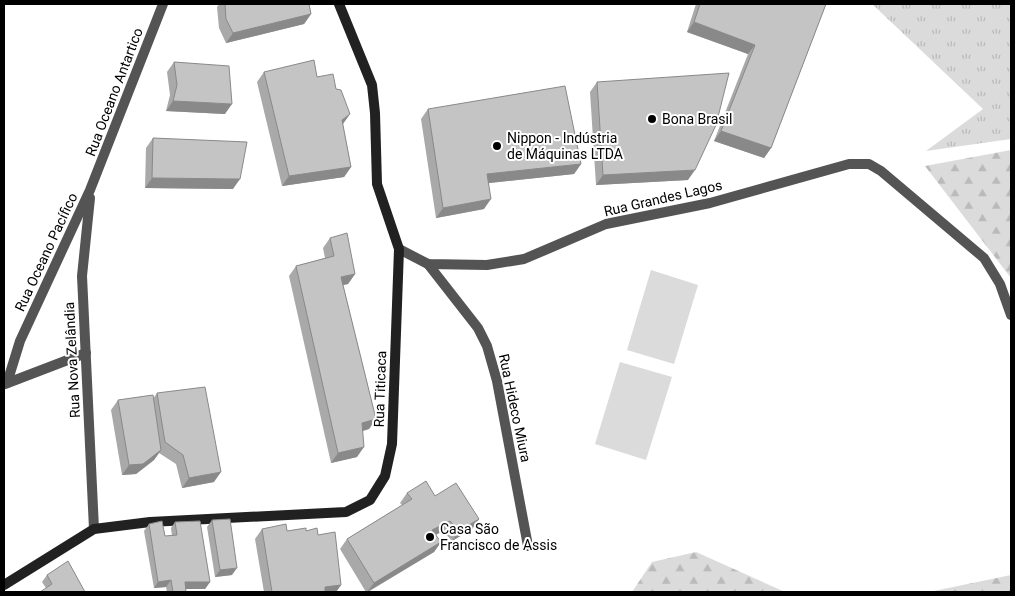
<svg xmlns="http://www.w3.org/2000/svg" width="1015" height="596" viewBox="0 0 1015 596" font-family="Roboto,sans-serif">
	<defs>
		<pattern id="grass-tufts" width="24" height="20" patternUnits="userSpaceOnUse" patternTransform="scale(1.25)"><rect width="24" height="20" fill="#dbdbdb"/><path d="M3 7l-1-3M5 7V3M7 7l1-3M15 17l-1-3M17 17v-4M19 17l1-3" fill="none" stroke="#bababa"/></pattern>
		<pattern id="forest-firs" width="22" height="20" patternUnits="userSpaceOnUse" patternTransform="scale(1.25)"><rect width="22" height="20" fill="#dbdbdb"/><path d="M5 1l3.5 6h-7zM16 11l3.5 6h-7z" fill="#bababa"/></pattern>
	</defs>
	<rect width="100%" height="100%" fill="#fff"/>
	<!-- grass -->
	<path fill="url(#grass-tufts)" d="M872 4H1011V139L926 151 983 109Z"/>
	<!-- forest -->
	<g fill="url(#forest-firs)">
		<path d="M1011 150V278L925 166Z"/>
		<path d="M696 552 785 592H632L652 562Z"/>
		<path d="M1011 575V592H929Z"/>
	</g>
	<!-- pitch -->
	<g fill="#dbdbdb">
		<path d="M651 270 698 285 674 364 627 350Z"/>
		<path d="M620 362 672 377 646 460 595 444Z"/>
	</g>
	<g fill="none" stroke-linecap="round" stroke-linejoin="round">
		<!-- street -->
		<g stroke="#545454" stroke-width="10">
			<path d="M90 198 82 276 94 529"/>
			<path d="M399 249 428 264 487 265 524 259 606 224 710 203 849 164H869L881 171 984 258 1000 284 1011 315"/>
			<path d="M428 264 478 328 487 346 497 381 528 546"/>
			<path d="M7 383 20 341 90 190 163 4"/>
			<path d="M5 384 86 353"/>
		</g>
		<!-- secondary -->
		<path stroke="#212121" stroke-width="10" d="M4 585 94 529 150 522 346 512 370 500 385 476 392 444 399 249 377 184 375 113 372 85 339 4"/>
	</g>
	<!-- wall -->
	<g fill="#a9a9a9">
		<path d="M219 4H309L311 14 304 24 226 43 219 28 217 7Z"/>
		<path d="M696 4H826L771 148 764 158 714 141 748 54 687 32Z"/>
		<path d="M174 62 225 114 166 111 170 95 167 72Z"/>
		<path d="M264 72 317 77 343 125 351 167 344 177 282 186 257 82Z"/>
		<path d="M597 82 688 180 596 185 590 92Z"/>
		<path d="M428 109 581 164 574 174 489 183 484 209 436 218 421 119Z"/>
		<path d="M153 138 233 189 145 188 146 148Z"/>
		<path d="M330 238 355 274 348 284 343 285 376 419 369 429 363 431 357 457 331 463 289 276 296 266 325 258 323 248Z"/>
		<path d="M157 393 214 482 182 488 176 464 159 453 154 460 136 474 122 475 111 410 118 400 153 399Z"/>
		<path d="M407 493 435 496 479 519 472 529 452 541 443 531 436 535 441 542 434 552 368 592H366L340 549 347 539 402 505 400 503Z"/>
		<path d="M212 520 232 575 215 577 207 527Z"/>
		<path d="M175 522 210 582 205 589H186V592H167L166 587 154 588 144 531 149 524 165 536H172L171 528Z"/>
		<path d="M262 529 287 531 318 535 341 585 336 592H264L255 539Z"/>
		<path d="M47 575 85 592 46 588 42 582Z"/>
	</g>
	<!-- shaded-wall -->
	<g fill="#898989">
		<path d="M311 14 304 24 226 43 233 33Z"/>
		<path d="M694 22 755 45 748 54 687 32Z"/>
		<path d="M173 101 232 104 225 114 166 111Z"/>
		<path d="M350 114 343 124 335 130 342 120Z"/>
		<path d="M721 131 771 148 764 158 714 141Z"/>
		<path d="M581 164 574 174 480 184 487 174Z"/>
		<path d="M351 167 344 177 282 186 289 176Z"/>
		<path d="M695 170 688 180 596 185 603 175Z"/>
		<path d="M152 178 240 179 233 189 145 188Z"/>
		<path d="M491 199 484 209 436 218 443 208Z"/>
		<path d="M355 274 348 284 334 287 341 277Z"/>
		<path d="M376 419 369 429 355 433 362 423Z"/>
		<path d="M364 447 357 457 331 463 338 453Z"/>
		<path d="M161 450 154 460 136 474 122 475 129 465Z"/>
		<path d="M221 472 214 482 182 488 189 478Z"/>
		<path d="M479 519 472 529 452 541 459 531Z"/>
		<path d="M450 521 443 531 425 540 432 530Z"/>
		<path d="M441 542 434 552 367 592 374 583Z"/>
		<path d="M237 568 232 575 215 577 220 570Z"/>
		<path d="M171 580 166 587 154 588 158 582Z"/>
		<path d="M185 582H210L205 589H180Z"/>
		<path d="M341 585 336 592H321L325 587Z"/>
	</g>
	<!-- building -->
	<g fill="#c4c4c4" stroke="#898989">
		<path d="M225 4H309L311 14 233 33 226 19Z"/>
		<path d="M700 4H826L771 148 721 131 755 45 694 22Z"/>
		<path d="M314 60 317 77 333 74 336 89 341 90 350 114 342 120 351 167 289 176 264 72Z"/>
		<path d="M174 62 229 66 232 104 173 101 177 85Z"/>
		<path d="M729 73 716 125 695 170 603 175 597 82Z"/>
		<path d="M565 86 581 164 487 174 491 199 443 208 428 109Z"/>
		<path d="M153 138 247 142 240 179 152 178Z"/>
		<path d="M347 233 355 274 341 277 376 419 362 423 364 447 338 453 296 266 334 256 330 238Z"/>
		<path d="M205 387 221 472 189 478 183 455 165 442 157 393Z"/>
		<path d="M153 395 161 450 143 464 129 465 118 400Z"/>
		<path d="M426 481 435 496 456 483 479 519 459 531 450 521 432 530 441 542 374 583 347 539 412 499 407 493Z"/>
		<path d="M230 519 237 568 220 570 212 520Z"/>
		<path d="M162 521 165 536 177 535 175 522 200 521 210 582H185L186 592H173L171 580 158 582 149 524Z"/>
		<path d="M286 524 287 531 306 528V531L317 528 318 535 335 532 341 585 325 587V592H272L262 529Z"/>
		<path d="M68 561 85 592H40L52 584 47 575Z"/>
	</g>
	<!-- markers -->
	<g fill="#000" stroke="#fff" stroke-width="2">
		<circle cx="652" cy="119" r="5"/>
		<circle cx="497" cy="146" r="5"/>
		<circle cx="430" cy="537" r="5"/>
	</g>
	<g text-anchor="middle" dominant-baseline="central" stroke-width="4" stroke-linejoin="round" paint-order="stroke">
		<!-- street labels -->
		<g font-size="14" fill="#000" stroke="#fff">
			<text transform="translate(114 92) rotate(-69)">Rua Oceano Antartico</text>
			<text transform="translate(663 198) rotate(-13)">Rua Grandes Lagos</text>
			<text transform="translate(46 252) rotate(-65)">Rua Oceano Pacífico</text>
			<text transform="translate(72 360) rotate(-93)">Rua Nova Zelândia</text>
			<text transform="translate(380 389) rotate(-88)">Rua Titicaca</text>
			<text transform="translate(515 408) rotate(78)">Rua Hideco Miura</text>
		</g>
		<!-- poi labels -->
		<g font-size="14" fill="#000" stroke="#fff" text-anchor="start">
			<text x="662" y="119">Bona Brasil</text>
			<text x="507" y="138">Nippon - Indústria<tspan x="507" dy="16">de Máquinas LTDA</tspan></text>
			<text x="440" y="529">Casa São<tspan x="440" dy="16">Francisco de Assis</tspan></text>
		</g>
	</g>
	<!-- border -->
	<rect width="1015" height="596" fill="none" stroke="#000000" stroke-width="10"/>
</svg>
